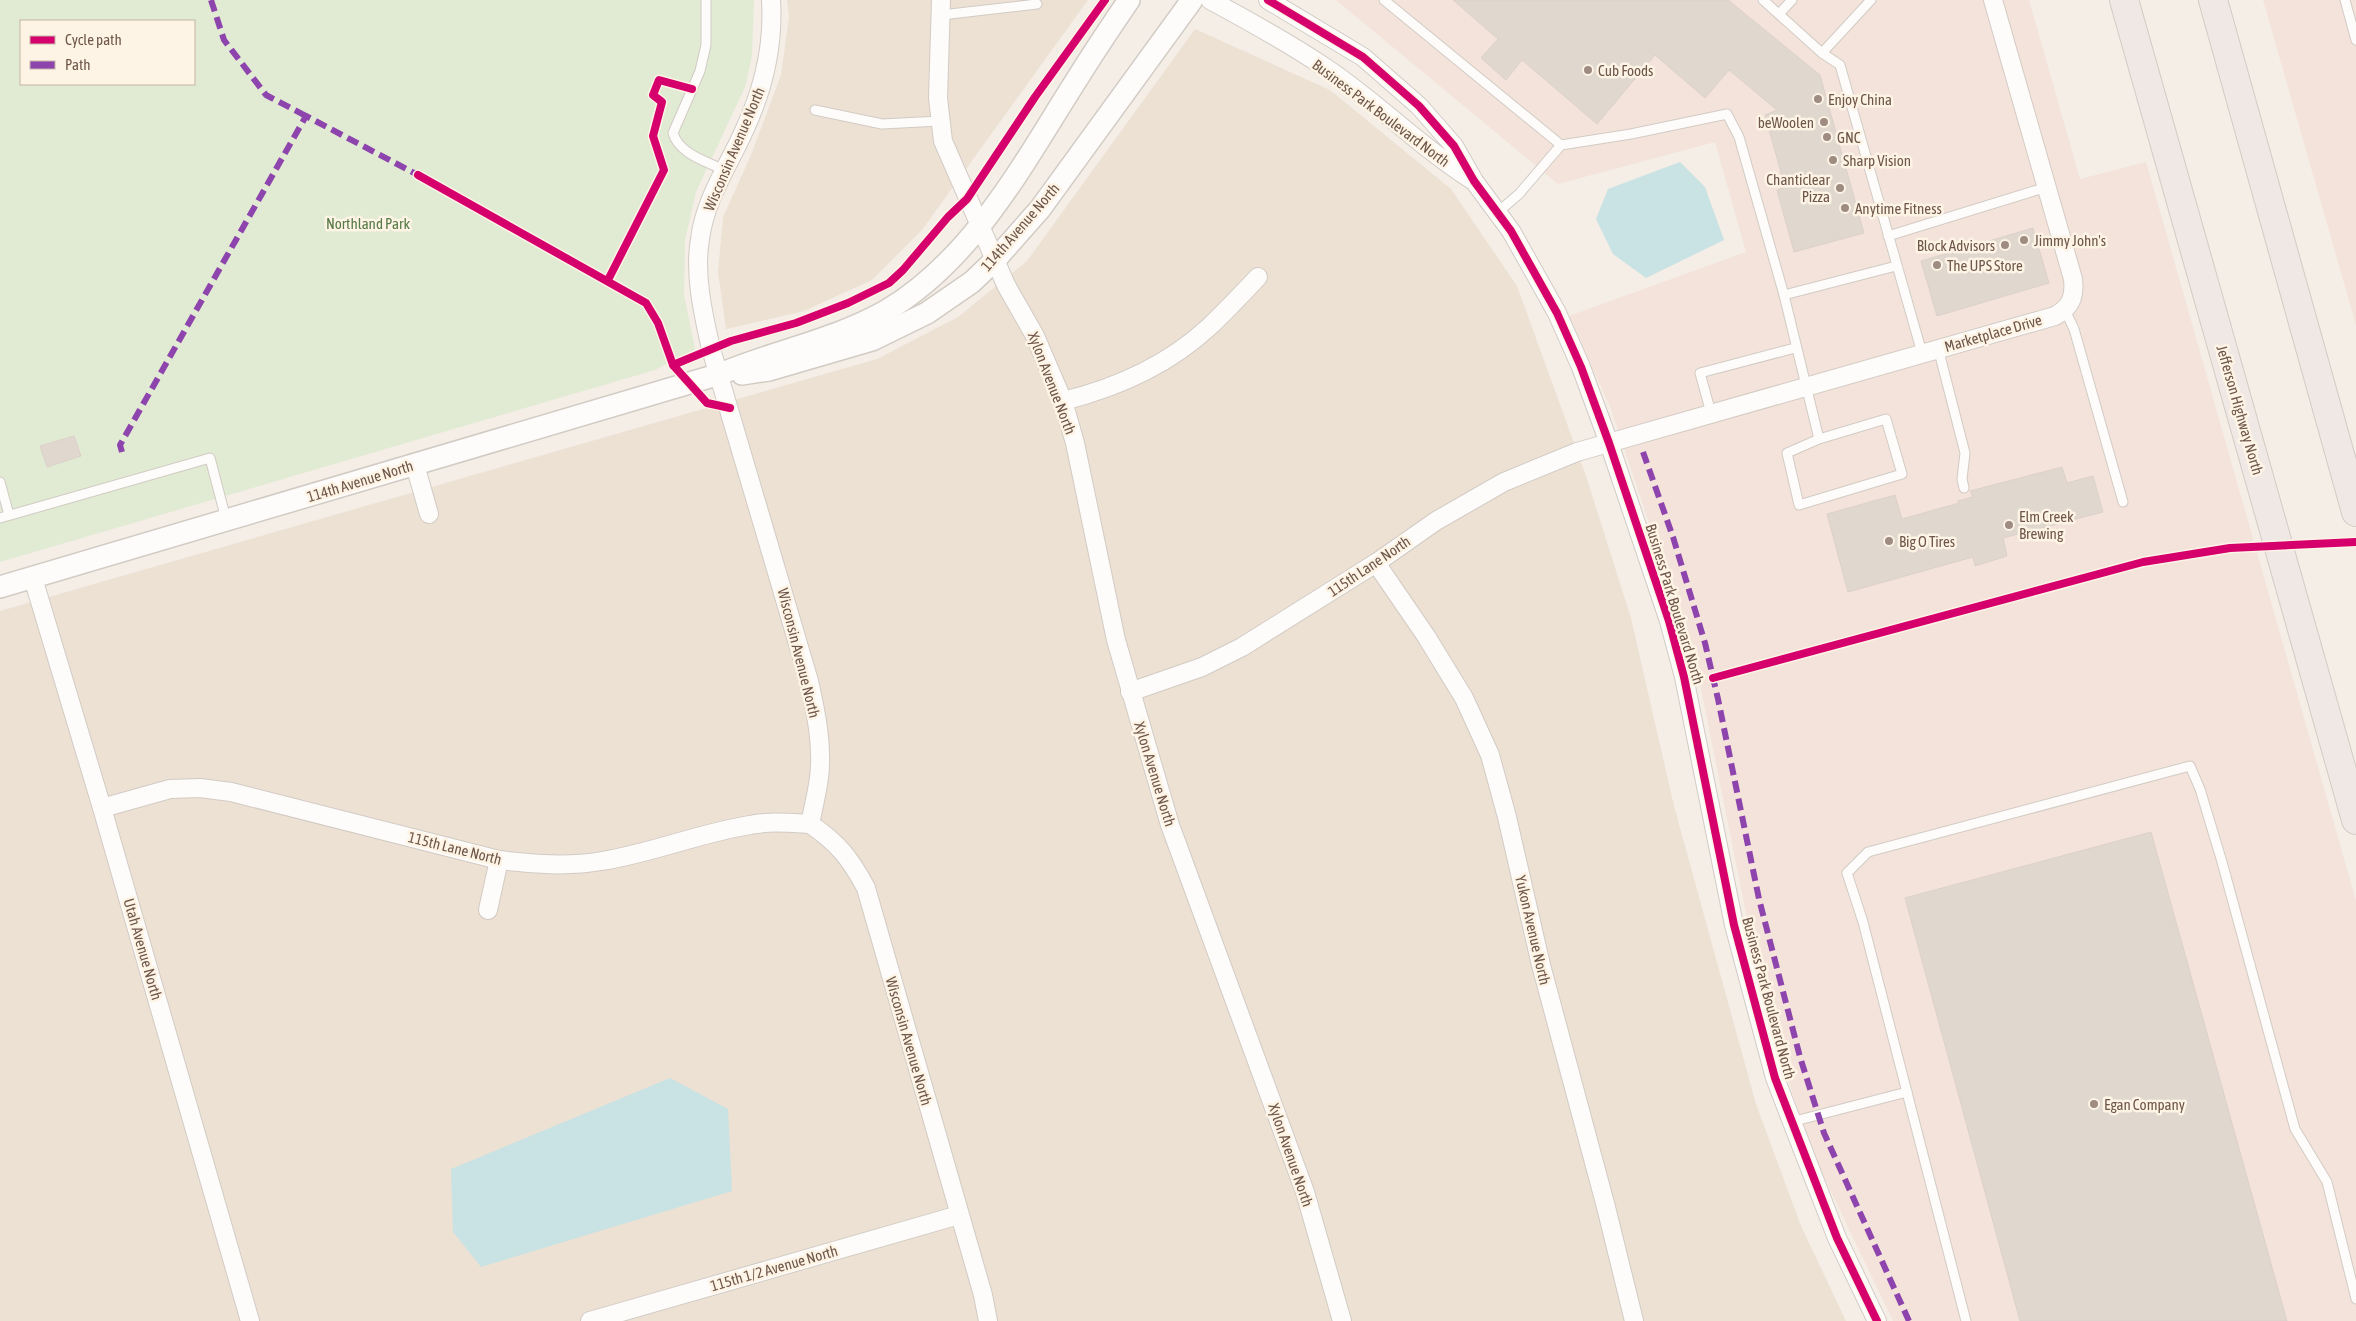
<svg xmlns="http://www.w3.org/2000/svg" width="2356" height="1321" viewBox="0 0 2356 1321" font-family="'Asap Condensed',sans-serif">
	<rect width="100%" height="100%" fill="#f4eee7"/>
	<!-- residential -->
	<g fill="#ede1d4">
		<path d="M787 0H1088L922 230 872 280 804 311 726 329 718 272 723 217 751 155 781 75 789 17Z"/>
		<path d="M1195 29 1330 90 1451 189 1517 286 1586 476 1631 618 1674 806 1756 1104 1801 1226 1846 1321H0V611L877 359 958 317 1027 261Z"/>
	</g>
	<!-- commercial -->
	<g fill="#f4e3da">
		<path d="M1336 0H2029L2080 179 2146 162 2356 901V1321H1893L1812 1152 1766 1013 1696 664 1611 409 1569 316 1746 252 1715 142 1558 184Z"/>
		<path d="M2263 0H2356V325Z"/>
	</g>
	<!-- green -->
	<path fill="#e1ead2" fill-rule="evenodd" d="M0 0H754L752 56 745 87 696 192 685 240 684 295 695 349 655 370 0 562ZM21 21H194V84H21Z"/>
	<!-- water -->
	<g fill="#c9e2e3">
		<path d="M1680 162 1705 187 1724 240 1646 278 1613 254 1596 219 1608 189Z"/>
		<path d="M670 1078 728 1109 732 1191 481 1267 453 1232 451 1169Z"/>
	</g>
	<!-- building -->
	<g fill="#e0d7cf" stroke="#dcd1ca">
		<path d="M1453 0H1728L1820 75 1864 233 1794 252 1777 190 1785 187 1765 115 1777 110 1729 70 1705 98 1655 55 1597 124 1522 60 1506 80 1481 58 1498 39Z"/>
		<path d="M2033 228 2049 283 1937 316 1921 261Z"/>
		<path d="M74 436 81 456 47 467 40 446Z"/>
		<path d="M2062 467 2067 483 2093 476 2103 512 2003 538 2007 556 1975 566 1973 557 1848 592 1827 514 1895 495 1902 519 1959 503 1958 501 1973 497 1970 491Z"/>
		<path d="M2151 832 2287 1321H2020L1905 898Z"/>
	</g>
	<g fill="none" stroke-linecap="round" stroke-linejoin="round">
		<defs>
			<g id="service">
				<path d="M706 0V45L700 71 673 133C679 154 706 161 724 170"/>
				<path d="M1384 0 1561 145"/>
				<path d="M1763 0 1822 53 1840 65 1922 353"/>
				<path d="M2345 0 2356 40"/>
				<path d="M1779 14 1792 0"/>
				<path d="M941 15 1037 4"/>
				<path d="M1822 53 1871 0"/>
				<path d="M815 110 882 124 940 121"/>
				<path d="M1498 212 1519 194 1561 145 1631 134 1727 114 1739 137 1784 295 1819 439 1787 453 1799 505 1902 474 1886 419 1819 439"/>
				<path d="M1888 236 2047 187"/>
				<path d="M1784 295 1896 266"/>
				<path d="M2065 310 2074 329 2123 502"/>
				<path d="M1938 348 1965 453 1962 479 1964 488"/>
				<path d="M1711 413 1700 373 1795 348"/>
				<path d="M0 482 9 515"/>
				<path d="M0 518 210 458 226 519"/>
				<path d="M1791 1122 1907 1092"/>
				<path d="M1966 1321 1863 922 1847 873 1868 852 2190 766 2200 789 2222 862 2295 1129 2327 1182 2356 1299"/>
			</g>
			<g id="minor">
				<path d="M771 0C774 47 763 91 743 133 727 168 705 200 700 239 694 275 703 313 711 349L809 681C816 712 823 746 819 778 817 793 813 809 810 824"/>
				<path d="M941 0 938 98 943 141 1006 285 1035 336 1063 401 1075 443 1116 640 1170 825 1305 1192 1342 1321"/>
				<path d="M1210 0C1249 21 1289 43 1326 68 1377 102 1420 147 1472 180"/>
				<path d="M1268 0 1363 57 1419 106 1454 146 1474 181 1511 231 1557 313 1581 367 1609 443 1669 621 1684 677 1734 925 1775 1078 1837 1238 1877 1321"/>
				<path d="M1063 401C1116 388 1169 364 1209 327 1226 311 1242 294 1258 277"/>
				<path d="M415 465 429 514"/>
				<path d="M1376 563 1426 636 1464 698 1490 755 1507 817 1541 965 1606 1207 1634 1321"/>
				<path d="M33 578 102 808 250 1321"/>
				<path d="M1130 692 1202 667 1242 647 1376 563 1436 521 1504 482 1577 452 2055 316C2071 307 2075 297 2073 279L1993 0"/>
				<path d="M102 808 170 789 200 788 231 792 499 860C534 864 567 867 602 861 652 853 700 833 750 825 770 821 790 823 810 824"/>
				<path d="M810 824C838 843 850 858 866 888L983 1295 988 1321"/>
				<path d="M488 910 499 860"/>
				<path d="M590 1321 959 1215"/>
			</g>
			<g id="tertiary">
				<path d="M742 374 769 370 872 340 927 313 972 282 995 260 1040 209 1192 0"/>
				<path d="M0 587 720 374C774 351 835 340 886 311 975 258 1025 160 1079 76 1095 50 1112 25 1129 0"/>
			</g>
			<g id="trunk">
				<path d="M2124 0 2356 820"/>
				<path d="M2213 0 2356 512"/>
			</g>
		</defs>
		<!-- service casing -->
		<use href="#service" stroke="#d2cbc4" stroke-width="11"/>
		<!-- minor casing -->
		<use href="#minor" stroke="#d2cbc4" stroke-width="20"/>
		<!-- tertiary casing -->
		<use href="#tertiary" stroke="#d2cbc4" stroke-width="24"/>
		<!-- trunk casing -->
		<use href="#trunk" stroke="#d3cac4" stroke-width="30"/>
		<!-- service -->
		<use href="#service" stroke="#fdfcfb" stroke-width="9"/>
		<!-- minor -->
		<use href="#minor" stroke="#fdfcfb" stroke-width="18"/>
		<!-- tertiary -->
		<use href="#tertiary" stroke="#fdfcfb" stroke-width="21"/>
		<!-- trunk -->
		<use href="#trunk" stroke="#f0e8e4" stroke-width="28"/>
		<!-- quiet -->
		<g stroke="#8e44ad" stroke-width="6" stroke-dasharray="12 6" stroke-linecap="butt">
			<path d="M211 0 224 40 266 95 306 116"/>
			<path d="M122 452 120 445 306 116 418 175"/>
			<path d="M1643 452 1673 537 1705 643 1718 699 1759 899 1800 1057 1824 1133 1909 1321"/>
		</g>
		<defs>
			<g id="cycleway">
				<path d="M1268 0 1363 57 1419 106 1454 146 1474 181 1511 231 1557 313 1581 367 1609 443 1669 621 1684 677 1734 925 1775 1078 1837 1238 1877 1321"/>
				<path d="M418 175 646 303 658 323 673 365 707 403 730 408"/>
				<path d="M608 280 664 170 653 136 662 102 653 95 659 80 692 89"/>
				<path d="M673 365 731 341 796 323 848 303 889 283 903 270 948 217 967 199 1035 97 1105 0"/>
				<path d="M1713 678 2143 562 2230 548 2356 542"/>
			</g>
		</defs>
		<!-- cycleway casing -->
		<use href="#cycleway" stroke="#fdf4e6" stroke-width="11"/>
		<!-- cycleway -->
		<use href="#cycleway" stroke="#d6006c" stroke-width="8"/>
	</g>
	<!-- markers -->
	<g fill="#9e8b81" stroke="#fdf4e6" stroke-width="2">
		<circle cx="1588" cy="70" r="5"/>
		<circle cx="1818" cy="99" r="5"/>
		<circle cx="1824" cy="122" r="5"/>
		<circle cx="1827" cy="137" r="5"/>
		<circle cx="1833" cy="160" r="5"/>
		<circle cx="1840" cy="188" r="5"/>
		<circle cx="1845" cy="208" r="5"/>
		<circle cx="2024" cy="240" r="5"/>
		<circle cx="2005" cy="245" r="5"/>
		<circle cx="1937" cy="265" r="5"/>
		<circle cx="2009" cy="525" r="5"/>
		<circle cx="1889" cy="541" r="5"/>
		<circle cx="2094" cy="1104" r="5"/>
	</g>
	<g text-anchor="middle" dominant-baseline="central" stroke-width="5" stroke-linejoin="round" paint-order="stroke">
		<!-- poi labels -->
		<g font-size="15" fill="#6f564a" stroke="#fdf4e6" text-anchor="start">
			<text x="1598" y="70">Cub Foods</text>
			<text x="1828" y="99">Enjoy China</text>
			<text x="1814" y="122" text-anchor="end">beWoolen</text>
			<text x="1837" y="137">GNC</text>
			<text x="1843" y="160">Sharp Vision</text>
			<text x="1830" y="179" text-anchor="end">Chanticlear<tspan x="1830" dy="17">Pizza</tspan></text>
			<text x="1855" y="208">Anytime Fitness</text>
			<text x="2034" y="240">Jimmy John's</text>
			<text x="1995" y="245" text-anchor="end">Block Advisors</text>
			<text x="1947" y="265">The UPS Store</text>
			<text x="2019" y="516">Elm Creek<tspan x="2019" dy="17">Brewing</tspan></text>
			<text x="1899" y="541">Big O Tires</text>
			<text x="2104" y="1104">Egan Company</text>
		</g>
		<!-- street labels -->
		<g font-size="15" fill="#6f564a" stroke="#fdf4e6">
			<text transform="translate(1381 113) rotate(37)">Business Park Boulevard North</text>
			<text transform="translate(734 149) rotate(-67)">Wisconsin Avenue North</text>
			<text transform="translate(1020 227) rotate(-49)">114th Avenue North</text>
			<text transform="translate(1993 333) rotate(-16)">Marketplace Drive</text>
			<text transform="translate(1052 383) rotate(69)">Xylon Avenue North</text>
			<text transform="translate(2240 410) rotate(74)">Jefferson Highway North</text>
			<text transform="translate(360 481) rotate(-17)">114th Avenue North</text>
			<text transform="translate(1369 566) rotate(-34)">115th Lane North</text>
			<text transform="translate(1675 604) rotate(73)">Business Park Boulevard North</text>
			<text transform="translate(799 653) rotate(76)">Wisconsin Avenue North</text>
			<text transform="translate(1155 774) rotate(73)">Xylon Avenue North</text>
			<text transform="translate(455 848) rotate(14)">115th Lane North</text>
			<text transform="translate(1533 930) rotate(77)">Yukon Avenue North</text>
			<text transform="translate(143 949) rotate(74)">Utah Avenue North</text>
			<text transform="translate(1769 998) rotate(75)">Business Park Boulevard North</text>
			<text transform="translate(909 1041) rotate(74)">Wisconsin Avenue North</text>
			<text transform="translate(1291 1155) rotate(71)">Xylon Avenue North</text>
			<text transform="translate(774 1268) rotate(-16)">115th 1/2 Avenue North</text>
		</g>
		<!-- park labels -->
		<g font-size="15" fill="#577a46" stroke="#fdf4e6">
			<text x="368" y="223">Northland Park</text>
		</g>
	</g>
	<!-- legend -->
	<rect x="20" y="20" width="175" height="65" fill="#fdf4e6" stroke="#c4b5a8"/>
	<rect x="30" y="36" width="25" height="8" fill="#d6006c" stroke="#c4b5a8"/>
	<text x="65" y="45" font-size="15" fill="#6f564a">Cycle path</text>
	<rect x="30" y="61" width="25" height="8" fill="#8e44ad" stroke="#c4b5a8"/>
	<text x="65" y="70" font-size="15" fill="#6f564a">Path</text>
</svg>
